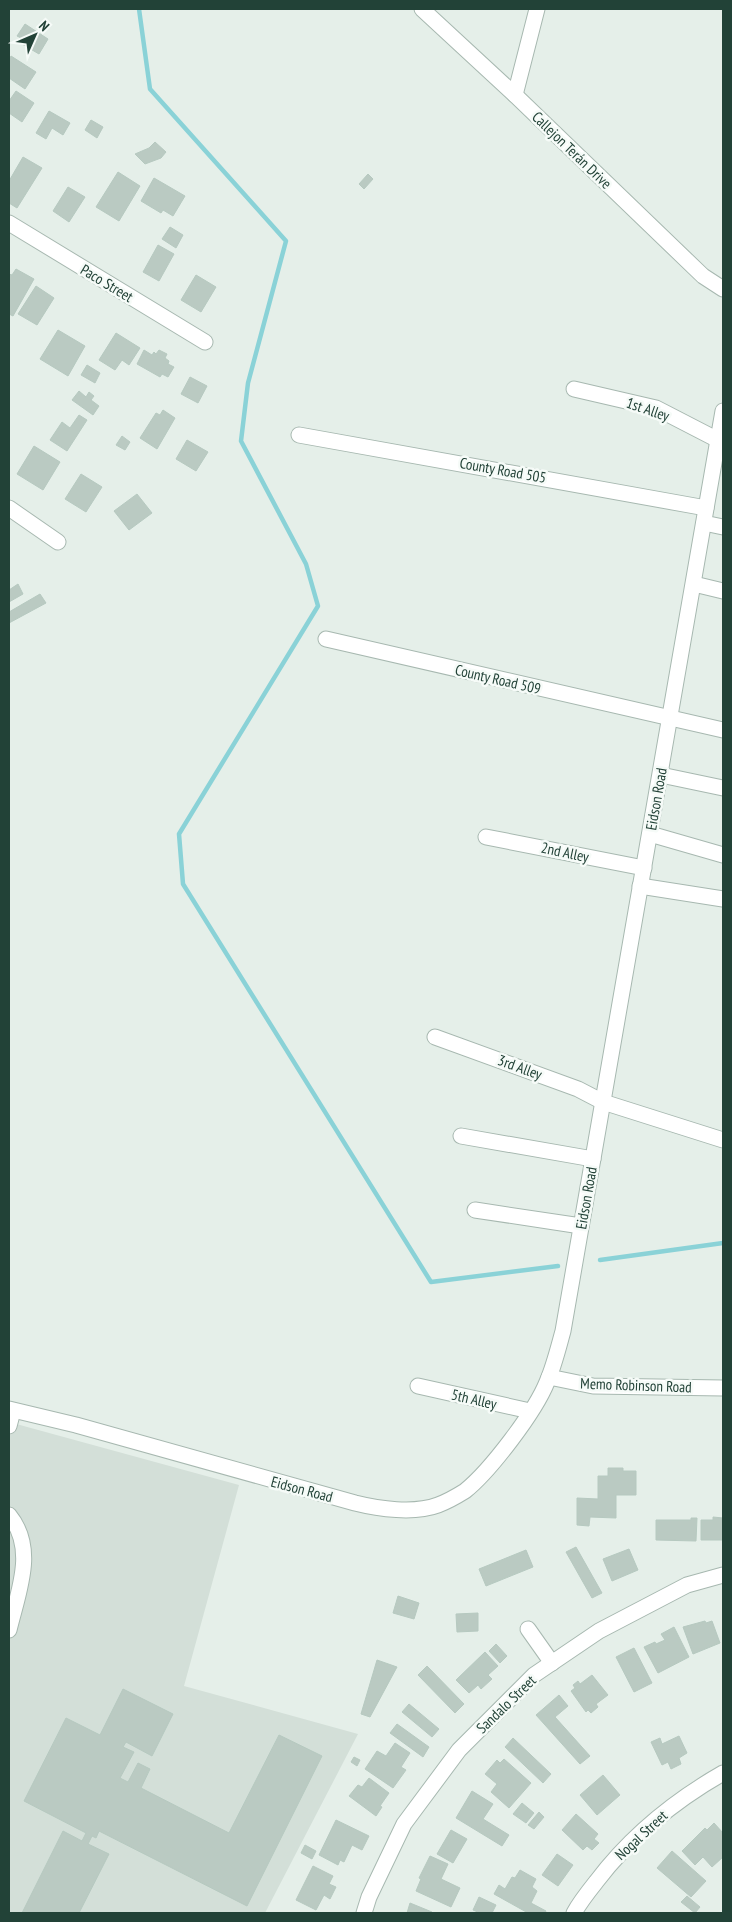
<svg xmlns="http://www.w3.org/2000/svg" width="732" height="1922" viewBox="0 0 732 1922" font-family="'PT Sans Narrow',sans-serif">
	<rect width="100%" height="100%" fill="#e5efe9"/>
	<!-- built -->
	<path fill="#d3dfd8" d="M9 1422 239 1485 184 1686 358 1734 265 1913H9Z"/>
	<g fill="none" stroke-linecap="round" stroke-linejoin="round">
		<!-- stream -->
		<g stroke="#8ad2d7" stroke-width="4.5">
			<path d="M139 9 150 89 286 241 248 383 241 441 306 564 318 606 179 834 183 884 431 1282 558 1266"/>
			<path d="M600 1260 723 1243"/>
		</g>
	</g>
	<!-- building -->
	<g fill="#bacac2" stroke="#b6c9c0">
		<path d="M25 24 48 39 39 54 22 44 25 40 17 36Z"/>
		<path d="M11 56 36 72 25 89 9 78V60Z"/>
		<path d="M16 91 34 103 22 122 9 113V101Z"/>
		<path d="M49 111 70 123 63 135 52 128 46 139 36 133Z"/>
		<path d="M91 120 103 127 97 138 85 130Z"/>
		<path d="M155 142 166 152 161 158 145 164 135 154 149 148Z"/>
		<path d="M23 157 42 168 17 208 9 203V181Z"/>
		<path d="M118 172 140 186 119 221 96 207Z"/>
		<path d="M368 174 373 179 364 189 359 184Z"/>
		<path d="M154 178 185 196 173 216 163 210 161 213 141 201Z"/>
		<path d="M68 187 85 197 69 222 53 211Z"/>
		<path d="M170 227 183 235 176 248 162 239Z"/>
		<path d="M158 245 174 254 159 281 143 272Z"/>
		<path d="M16 269 34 279 13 316 9 314V274L12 275Z"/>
		<path d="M196 275 216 287 201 312 181 300Z"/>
		<path d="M36 286 54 298 37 325 18 314Z"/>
		<path d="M58 330 85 346 68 376 40 359Z"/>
		<path d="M116 333 140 348 129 365 122 360 115 370 99 360Z"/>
		<path d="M144 350 152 355 154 352 156 354 159 350 167 354 165 358 169 361 168 364 174 367 168 377 162 374 160 377 137 364Z"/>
		<path d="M87 365 100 373 95 383 81 375Z"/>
		<path d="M190 377 207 386 198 403 181 394Z"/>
		<path d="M79 391 86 397 89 392 94 396 91 400 99 406 93 415 72 400Z"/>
		<path d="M163 410 175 418 157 449 140 438 156 413 160 415Z"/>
		<path d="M79 415 87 420 67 451 50 440 62 422 70 428Z"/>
		<path d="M122 436 130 442 125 450 116 445Z"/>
		<path d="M187 440 208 452 196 471 176 459Z"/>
		<path d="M34 446 60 462 43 490 17 474Z"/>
		<path d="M81 474 102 487 86 512 65 499Z"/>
		<path d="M137 494 152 513 129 530 114 511Z"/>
		<path d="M18 584 23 594 9 602V590Z"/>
		<path d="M40 594 46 603 9 623V612Z"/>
		<path d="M608 1468H623V1471H636V1495H616V1518L590 1517 589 1526 577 1525V1498L598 1499V1476H608Z"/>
		<path d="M713 1517 723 1518V1540H701V1520H713Z"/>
		<path d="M691 1518H697L696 1541 656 1540V1520H691Z"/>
		<path d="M576 1547 602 1593 592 1598 566 1552Z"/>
		<path d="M629 1549 638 1570 612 1581 603 1559Z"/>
		<path d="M526 1550 533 1567 486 1586 479 1569Z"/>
		<path d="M398 1596 419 1603 414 1619 393 1613Z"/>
		<path d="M478 1613V1631L457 1632 456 1614Z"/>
		<path d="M705 1621 706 1623 712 1621 720 1643 693 1654 683 1627Z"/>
		<path d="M674 1627 689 1657 658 1673 644 1647 655 1642 656 1644 665 1640 661 1634Z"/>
		<path d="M496 1644 507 1656 500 1663 489 1651Z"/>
		<path d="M634 1648 652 1683 634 1692 616 1657Z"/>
		<path d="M485 1652 498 1666 488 1675 492 1679 481 1689 478 1685 469 1693 456 1680Z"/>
		<path d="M377 1660 397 1667 370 1717 361 1714Z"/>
		<path d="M427 1666 464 1704 455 1713 418 1675Z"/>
		<path d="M592 1675 608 1695 596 1704 598 1707 591 1713 588 1710 586 1712 571 1691 575 1688 573 1685 578 1681 580 1684Z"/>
		<path d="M123 1689 173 1714 152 1756 126 1742 123 1747 134 1752 120 1778 128 1782 138 1763 150 1769 141 1788 229 1833 279 1735 322 1756 247 1906 99 1831 96 1838 92 1836 88 1844 109 1854 79 1913H22L63 1831 82 1841 86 1833 24 1801 66 1718 100 1735Z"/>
		<path d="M559 1695 568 1706 555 1717 590 1756 580 1764 536 1715Z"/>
		<path d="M409 1704 439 1729 432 1737 402 1712Z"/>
		<path d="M397 1724 429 1747 423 1757 390 1733Z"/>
		<path d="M679 1736 687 1753 679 1758 681 1764 671 1769 668 1762 662 1765 651 1742 660 1738 662 1744Z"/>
		<path d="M513 1738 551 1774 543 1783 505 1747Z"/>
		<path d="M395 1743 410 1753 401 1767 406 1770 393 1788 365 1769 377 1751 386 1756Z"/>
		<path d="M354 1757 360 1760 357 1766 351 1762Z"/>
		<path d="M504 1759 531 1783 509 1808 491 1792 497 1784 485 1774 497 1760 500 1763Z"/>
		<path d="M603 1775 620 1795 597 1815 580 1795Z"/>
		<path d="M369 1778 389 1793 380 1806 382 1807 376 1816 349 1796 358 1785 362 1787Z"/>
		<path d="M472 1791 493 1804 483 1819 509 1835 502 1846 456 1818Z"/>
		<path d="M522 1803 534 1813 526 1823 513 1814Z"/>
		<path d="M539 1812 544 1817 534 1829 528 1825Z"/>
		<path d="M576 1814 598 1834 594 1839 599 1843 592 1850 587 1846 583 1850 562 1830Z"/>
		<path d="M336 1820 369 1836 362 1850 352 1845 344 1862 340 1860 338 1865 319 1855Z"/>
		<path d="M714 1823 723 1833V1857L712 1867 703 1857 695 1865 682 1851 705 1828 707 1830Z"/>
		<path d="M451 1830 467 1839 453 1863 437 1854Z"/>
		<path d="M305 1845 316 1851 312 1859 301 1853Z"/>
		<path d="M672 1851 706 1881 691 1897 657 1868Z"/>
		<path d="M557 1854 573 1865 558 1886 542 1875Z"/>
		<path d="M430 1856 448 1864 441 1879 460 1888 451 1907 416 1891 421 1879 419 1878Z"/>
		<path d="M313 1866 333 1876 329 1884 336 1887 330 1899 324 1895 316 1910 296 1900Z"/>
		<path d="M520 1870 536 1879 532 1887 537 1891 531 1903 546 1911 545 1913H528L494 1894 499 1885 505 1889 512 1877 515 1878Z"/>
		<path d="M687 1896 700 1907 695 1913 681 1902Z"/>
		<path d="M479 1897 496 1905 492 1913H480L473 1910Z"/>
		<path d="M410 1903 432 1912V1913H407Z"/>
	</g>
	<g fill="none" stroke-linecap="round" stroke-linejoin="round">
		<defs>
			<g id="minor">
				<path d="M422 9 515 95 703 276 723 289"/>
				<path d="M515 95 537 9"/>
				<path d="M9 223 205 342"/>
				<path d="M574 389 656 408 718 440"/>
				<path d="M299 435 706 508"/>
				<path d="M9 508 58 542"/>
				<path d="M704 523 723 527"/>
				<path d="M694 584 723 591"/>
				<path d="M326 639 723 730"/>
				<path d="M661 775 723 788"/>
				<path d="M650 834 723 855"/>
				<path d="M486 837 644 868"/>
				<path d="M640 886 723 899"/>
				<path d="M435 1037 578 1089 603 1102 723 1140"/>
				<path d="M461 1136 593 1159"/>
				<path d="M475 1210 581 1226"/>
				<path d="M549 1377 593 1386 723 1388"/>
				<path d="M418 1386 530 1411"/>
				<path d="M9 1409 76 1425 355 1503C379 1509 414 1514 438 1505 446 1502 457 1496 465 1491 490 1471 535 1412 547 1382 554 1366 558 1349 563 1331L723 411"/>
				<path d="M9 1426 13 1411"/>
				<path d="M9 1515C37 1549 18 1592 9 1630"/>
				<path d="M528 1629 552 1663"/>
				<path d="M364 1913 369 1897 404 1824 459 1750 534 1675 599 1631 687 1585 723 1575"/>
				<path d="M574 1913C580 1902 588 1892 596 1882 630 1837 674 1801 723 1773"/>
			</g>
		</defs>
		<!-- minor casing -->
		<use href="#minor" stroke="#a7b8b0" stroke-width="17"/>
		<!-- minor -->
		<use href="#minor" stroke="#fff" stroke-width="15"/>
	</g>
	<g text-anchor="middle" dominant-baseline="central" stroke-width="5" stroke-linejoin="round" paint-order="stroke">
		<!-- street labels -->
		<g font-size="15" fill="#224237" stroke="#f6fbf8">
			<text transform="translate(572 150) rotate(44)">Callejon Terán Drive</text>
			<text transform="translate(107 283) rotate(31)">Paco Street</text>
			<text transform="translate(648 409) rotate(19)">1st Alley</text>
			<text transform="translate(503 470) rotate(10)">County Road 505</text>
			<text transform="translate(498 679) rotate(13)">County Road 509</text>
			<text transform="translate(656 799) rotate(-80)">Eidson Road</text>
			<text transform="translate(565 852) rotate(12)">2nd Alley</text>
			<text transform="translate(520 1067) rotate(20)">3rd Alley</text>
			<text transform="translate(586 1198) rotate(-80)">Eidson Road</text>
			<text transform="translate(636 1385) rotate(2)">Memo Robinson Road</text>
			<text transform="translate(474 1399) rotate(13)">5th Alley</text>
			<text transform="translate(302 1489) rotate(15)">Eidson Road</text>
			<text transform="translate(506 1704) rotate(-44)">Sandalo Street</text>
			<text transform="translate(641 1835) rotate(-43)">Nogal Street</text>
		</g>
	</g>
	<!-- border -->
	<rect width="732" height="1922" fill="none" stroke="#224237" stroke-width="20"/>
	<!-- north arrow -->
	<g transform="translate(35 35) rotate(45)" stroke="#f6fbf8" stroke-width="4" paint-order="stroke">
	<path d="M0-4L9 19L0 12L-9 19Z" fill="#224237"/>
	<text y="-8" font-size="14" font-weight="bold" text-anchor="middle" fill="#224237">N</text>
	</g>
</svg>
